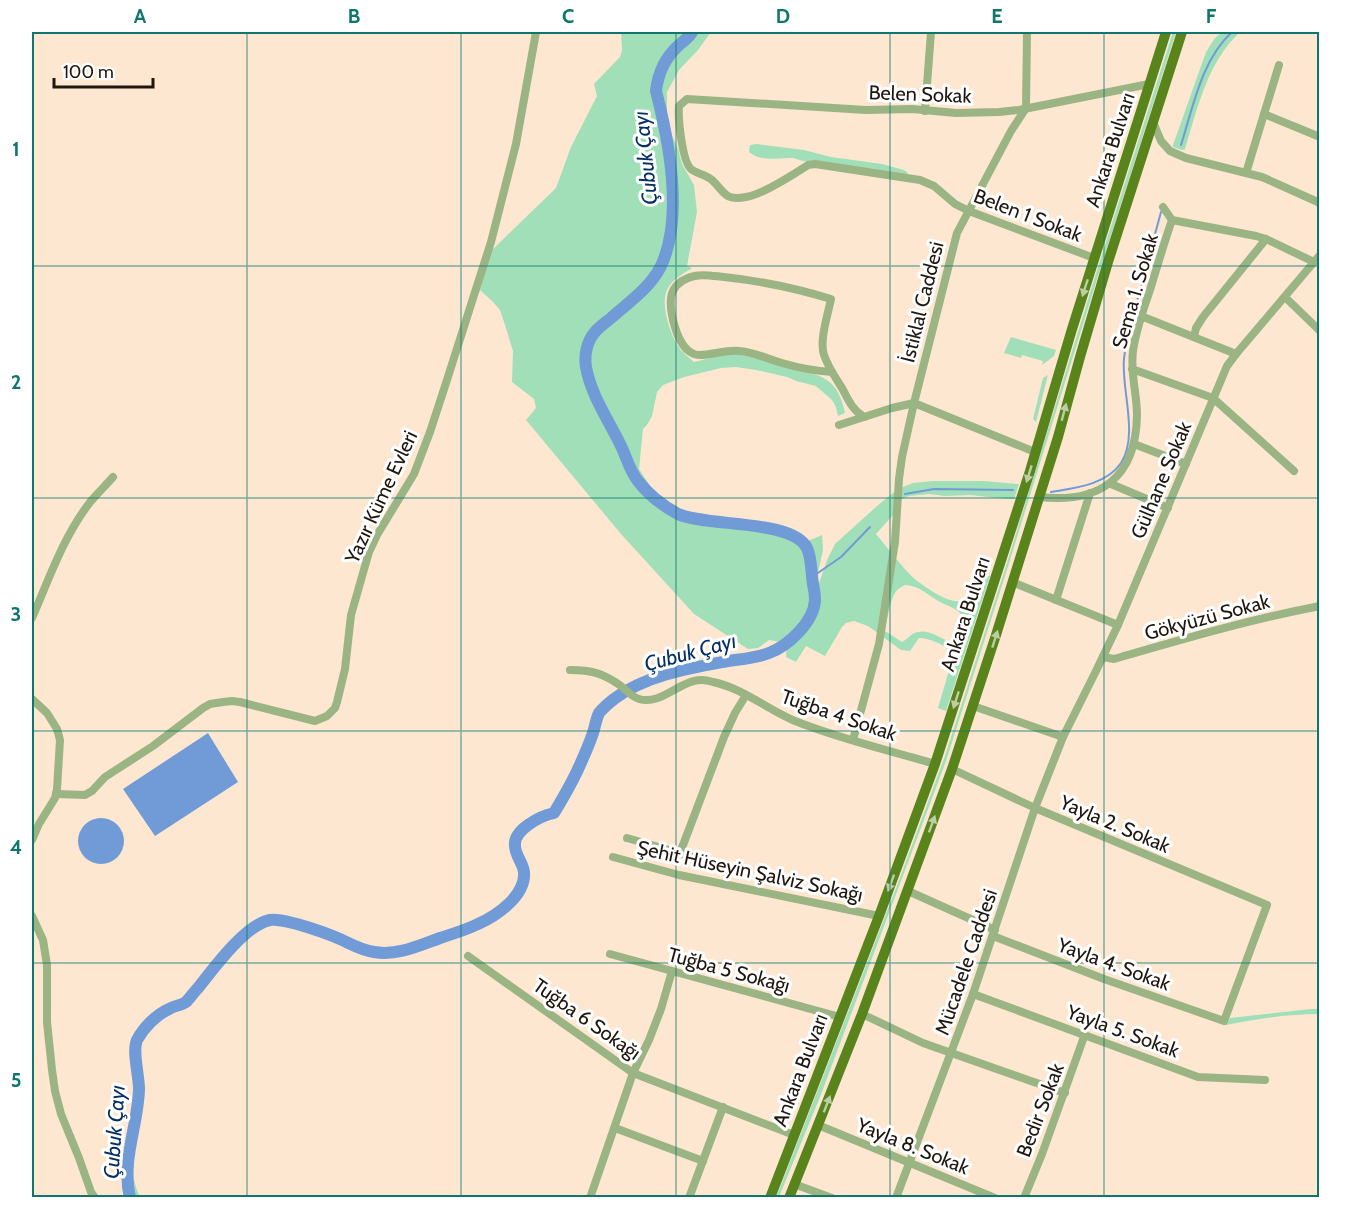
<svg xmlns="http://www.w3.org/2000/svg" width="1351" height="1229" viewBox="0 0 1351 1229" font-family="Cabin,sans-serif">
	<rect width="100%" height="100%" fill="#fde7d1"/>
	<!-- green -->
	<g fill="#a1dfb9" fill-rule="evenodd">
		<path d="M621 32H711L698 50 679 70 667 92V113L670 131 678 149 682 164 694 185 697 212 687 266 692 268C683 274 671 280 667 290 660 305 671 337 680 349 684 354 690 358 694 362 706 360 716 355 728 354 743 353 762 360 776 364 782 368 789 367 795 369 825 376 838 380 845 413L838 416 836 407 832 400 816 386 796 381 787 377 756 370 736 367 721 368 684 377 663 385 657 392 652 416 647 425 643 429 639 469 656 495 693 516 777 527 792 532 808 541 822 535 823 550 820 564 810 602 817 589 827 560 835 544 877 506 898 489 913 483 933 481H983L1019 484 1014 499H1007L970 495 945 496 929 494 909 496 902 499 893 515 876 534C888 548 902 568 916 580 925 587 954 608 964 599 975 589 972 575 990 576L946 711 938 708 953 657 952 653C945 645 930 638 919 638L910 651 901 650 868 626 854 621 846 623 842 627 825 656 806 646 796 662 786 657 787 643 769 640 758 648 748 649 694 614 621 534 526 420 536 408 534 399 512 382 513 351 505 325 500 310 492 301 480 290 490 252 556 188 571 147 597 96 594 84 620 57 622 50ZM906 585C919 586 927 594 938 601 949 607 960 608 965 621L959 639C945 647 935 628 918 632 911 633 908 639 902 642L885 631C886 624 891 598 895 593 897 589 902 586 906 585Z"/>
		<path d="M1173 32H1176L1098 276 1005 576 946 761 820 1097 779 1197 776 1198 898 883 945 756 1007 563 1098 267Z"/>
		<path d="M1222 32H1240C1207 63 1198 107 1185 149L1182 150 1173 147V145L1206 52 1215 38Z"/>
		<path d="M757 144 804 150 831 157 882 164 904 170 908 173 904 179 807 162C802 161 797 159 793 158 777 157 763 163 749 152L750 145Z"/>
		<path d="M1011 337 1056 350 1054 356 1042 365 1043 361 1022 355 1021 358 1004 353Z"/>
		<path d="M1048 375 1036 422 1033 419 1043 378Z"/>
		<path d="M1311 1009H1319V1014C1288 1014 1257 1019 1226 1025L1230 1018Z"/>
		<path d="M122 1160 134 1164C132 1176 135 1186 140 1197H125L121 1175Z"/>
	</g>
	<!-- water -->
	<g fill="#709bd7">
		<path d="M208 733 238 782 155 836 123 789Z"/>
		<circle cx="101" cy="841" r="23"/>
	</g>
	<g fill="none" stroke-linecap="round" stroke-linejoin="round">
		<!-- stream -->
		<g stroke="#709bd7" stroke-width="2">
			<path d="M1181 145C1193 107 1202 59 1232 32"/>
			<path d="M1051 492C1075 488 1106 485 1121 463 1139 435 1121 389 1124 359 1126 339 1132 320 1137 301 1145 271 1153 241 1161 212"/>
			<path d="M905 494 934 489 1013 490"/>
			<path d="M812 577 841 557 870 527"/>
		</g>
		<!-- river -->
		<path stroke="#709bd7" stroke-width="12" d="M130 1198C121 1161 138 1126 139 1089 139 1075 132 1051 137 1040 144 1027 156 1015 169 1009 174 1006 182 1005 186 1002 190 998 194 992 198 988 214 968 245 925 270 920 279 919 288 922 297 924 311 928 326 933 340 939 351 944 361 950 374 952 397 956 418 946 440 938 452 934 466 930 478 924 496 916 526 896 524 872 523 863 515 855 515 846 513 830 540 816 554 813 563 798 572 783 579 767 584 756 589 745 593 733 595 727 596 719 599 713 603 708 609 703 614 699 646 675 690 668 728 661 741 659 756 658 769 653 788 646 814 622 815 600 815 595 814 589 813 584 811 573 812 559 807 548 792 519 706 527 678 514 663 506 648 494 638 481 630 471 627 459 622 448 610 422 591 396 586 367 584 355 587 341 595 332 599 327 605 323 611 318 629 302 650 288 661 266 684 217 669 141 656 91 658 73 665 58 678 46 683 41 689 38 692 32"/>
		<!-- minor -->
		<g stroke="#9bb483" stroke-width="8">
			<path d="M925 111 931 32"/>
			<path d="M1264 114 1320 137"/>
			<path d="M1153 122 1161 141 1170 151 1186 158 1262 177 1320 203"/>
			<path d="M1246 173 1279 65"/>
			<path d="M1163 207 1172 220 1256 236 1266 239 1314 262"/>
			<path d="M1094 258 969 211 955 204 934 186 920 180 815 164 808 165C794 174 762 195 746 197 724 201 725 192 712 180 705 174 697 174 691 169 682 161 678 118 679 106L687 99 866 110 912 109 956 113 999 112 1019 110 1149 84"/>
			<path d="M1285 297 1320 331"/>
			<path d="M1141 316 1236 354"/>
			<path d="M1194 337 1196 328 1203 317 1266 239"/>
			<path d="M1132 369 1213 398 1294 471"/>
			<path d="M832 372C815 371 799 368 782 363 768 359 754 352 739 351 726 349 702 358 694 354 681 349 676 332 673 320 669 302 668 286 688 278 699 273 713 276 724 277 762 281 795 288 831 299 828 314 819 341 824 355 828 367 835 377 842 388 848 399 852 410 864 417L892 408 914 403 1035 452"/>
			<path d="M839 425 864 417"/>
			<path d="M1134 444 1186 464"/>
			<path d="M1111 484 1168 508"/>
			<path d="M1039 497C1100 504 1136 478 1137 415 1137 393 1130 373 1133 351 1136 330 1143 310 1150 290 1157 267 1164 243 1172 220"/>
			<path d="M1012 582 1118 625"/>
			<path d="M1056 600 1090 493"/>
			<path d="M32 618C49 579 64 535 91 501 98 493 106 485 113 477"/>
			<path d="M1103 657 1114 659 1121 657C1187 638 1252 619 1320 606"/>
			<path d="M570 670C591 670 603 673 621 686 626 690 632 697 639 699 659 705 676 685 694 681 700 679 707 680 713 682 742 688 767 709 795 721 840 739 888 750 935 764"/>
			<path d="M32 699 47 713 57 729 60 740 57 789 55 798 39 824 32 840"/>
			<path d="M973 706 1063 737"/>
			<path d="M853 740 879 644 895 542 899 479 902 457 914 403 957 233 1011 131 1026 108 1027 32"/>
			<path d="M952 769 1035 808 1267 905 1224 1021 1104 979 993 936"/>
			<path d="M56 794 85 795 92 791 105 777 153 746 203 708 210 704 223 702 232 701 240 702 315 721 327 716 335 708 337 702 345 669 351 615 369 552 377 535 414 474 430 432 446 383 491 242 516 144 536 32"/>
			<path d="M627 838 690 856"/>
			<path d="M680 853 724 737 735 713 746 695"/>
			<path d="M613 857 679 875 879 916"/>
			<path d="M908 891 995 930"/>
			<path d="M32 916 43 940 47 965V1022L52 1070 55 1091 61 1114 79 1158 91 1192 95 1198"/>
			<path d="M610 954 840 1017"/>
			<path d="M468 956 633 1073 794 1135"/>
			<path d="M973 994 1198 1077 1265 1080"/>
			<path d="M862 1014 923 1043 1065 1093"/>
			<path d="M818 1125 995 1198"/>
			<path d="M615 1128 703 1161"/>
			<path d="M794 1184 832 1198"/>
			<path d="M590 1198 633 1073 649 1040 661 1009 672 971"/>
			<path d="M689 1198 723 1107"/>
			<path d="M896 1198 973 994 1035 808 1063 737 1096 671 1118 625 1227 366 1236 354 1320 255"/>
			<path d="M1024 1198 1042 1154 1085 1034"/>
		</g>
		<!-- major -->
		<g stroke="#59831b" stroke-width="10">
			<path d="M770 1198 879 916 935 764 1030 471 1072 329 1166 32"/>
			<path d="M789 1198 862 1014 952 769 996 635 1058 437 1080 357 1108 262 1182 32"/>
		</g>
	</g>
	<!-- one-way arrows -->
	<defs><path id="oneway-solid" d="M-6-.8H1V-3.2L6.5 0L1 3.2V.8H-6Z" transform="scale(1.5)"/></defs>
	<g fill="#bdcda4">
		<use href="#oneway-solid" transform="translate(1085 288) rotate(108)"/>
		<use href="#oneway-solid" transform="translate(1064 412) rotate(-75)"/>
		<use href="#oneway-solid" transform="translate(1029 474) rotate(107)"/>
		<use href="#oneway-solid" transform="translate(995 639) rotate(-72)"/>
		<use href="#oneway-solid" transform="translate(956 700) rotate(108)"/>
		<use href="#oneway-solid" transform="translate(932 824) rotate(-70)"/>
		<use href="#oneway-solid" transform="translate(891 883) rotate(110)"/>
		<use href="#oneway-solid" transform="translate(827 1104) rotate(-69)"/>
	</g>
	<!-- grid -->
	<path fill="none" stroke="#0f766e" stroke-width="1.5" stroke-opacity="0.55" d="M247 32V1198M461 32V1198M676 32V1198M890 32V1198M1104 32V1198M32 266H1320M32 498H1320M32 731H1320M32 963H1320"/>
	<g text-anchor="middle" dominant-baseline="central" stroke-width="6" stroke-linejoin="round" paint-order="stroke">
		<!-- street labels -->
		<g font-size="20" fill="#1f170f" stroke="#fff">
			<text transform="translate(920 94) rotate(2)">Belen Sokak</text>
			<text transform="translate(1110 150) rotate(-72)">Ankara Bulvarı</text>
			<text transform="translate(1028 215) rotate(21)">Belen 1 Sokak</text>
			<text transform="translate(1135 291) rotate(-74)">Sema 1. Sokak</text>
			<text transform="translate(922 302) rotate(-76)">İstiklal Caddesi</text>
			<text transform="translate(1161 480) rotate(-67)">Gülhane Sokak</text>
			<text transform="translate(381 497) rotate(-65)">Yazır Küme Evleri</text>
			<text transform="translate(965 614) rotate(-72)">Ankara Bulvarı</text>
			<text transform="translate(1207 617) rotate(-15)">Gökyüzü Sokak</text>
			<text transform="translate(839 715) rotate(19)">Tuğba 4 Sokak</text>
			<text transform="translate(1115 824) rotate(23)">Yayla 2. Sokak</text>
			<text transform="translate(750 871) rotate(12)">Şehit Hüseyin Şalviz Sokağı</text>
			<text transform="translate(966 962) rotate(-71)">Mücadele Caddesi</text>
			<text transform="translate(1114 964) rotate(20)">Yayla 4. Sokak</text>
			<text transform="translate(729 970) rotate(15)">Tuğba 5 Sokağı</text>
			<text transform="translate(587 1019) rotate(35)">Tuğba 6 Sokağı</text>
			<text transform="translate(1123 1031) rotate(20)">Yayla 5. Sokak</text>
			<text transform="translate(800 1070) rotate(-69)">Ankara Bulvarı</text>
			<text transform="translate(1040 1110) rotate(-69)">Bedir Sokak</text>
			<text transform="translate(913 1146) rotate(22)">Yayla 8. Sokak</text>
		</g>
		<!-- water labels -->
		<g font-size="21" font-style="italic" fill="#032f65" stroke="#fff">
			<text transform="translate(645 158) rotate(-96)">Çubuk Çayı</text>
			<text transform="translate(690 652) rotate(-15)">Çubuk Çayı</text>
			<text transform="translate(114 1132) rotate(-86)">Çubuk Çayı</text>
		</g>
	</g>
	<!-- border -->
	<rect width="1351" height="1229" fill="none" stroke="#ffffff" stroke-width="66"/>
	<!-- scale -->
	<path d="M54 78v9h99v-9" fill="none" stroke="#1f170f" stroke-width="3"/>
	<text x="63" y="78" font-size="18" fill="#1f170f" stroke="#ffffff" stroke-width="4.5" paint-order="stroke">100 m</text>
	<rect x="33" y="33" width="1285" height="1163" fill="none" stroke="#0f766e" stroke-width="2"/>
	<g font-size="20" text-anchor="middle" font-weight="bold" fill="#0f766e">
		<text x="140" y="23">A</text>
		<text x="354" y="23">B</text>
		<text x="568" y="23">C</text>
		<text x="783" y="23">D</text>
		<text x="997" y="23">E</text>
		<text x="1211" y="23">F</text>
		<text x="16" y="156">1</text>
		<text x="16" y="389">2</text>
		<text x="16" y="621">3</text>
		<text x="16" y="854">4</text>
		<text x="16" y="1087">5</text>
	</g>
</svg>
